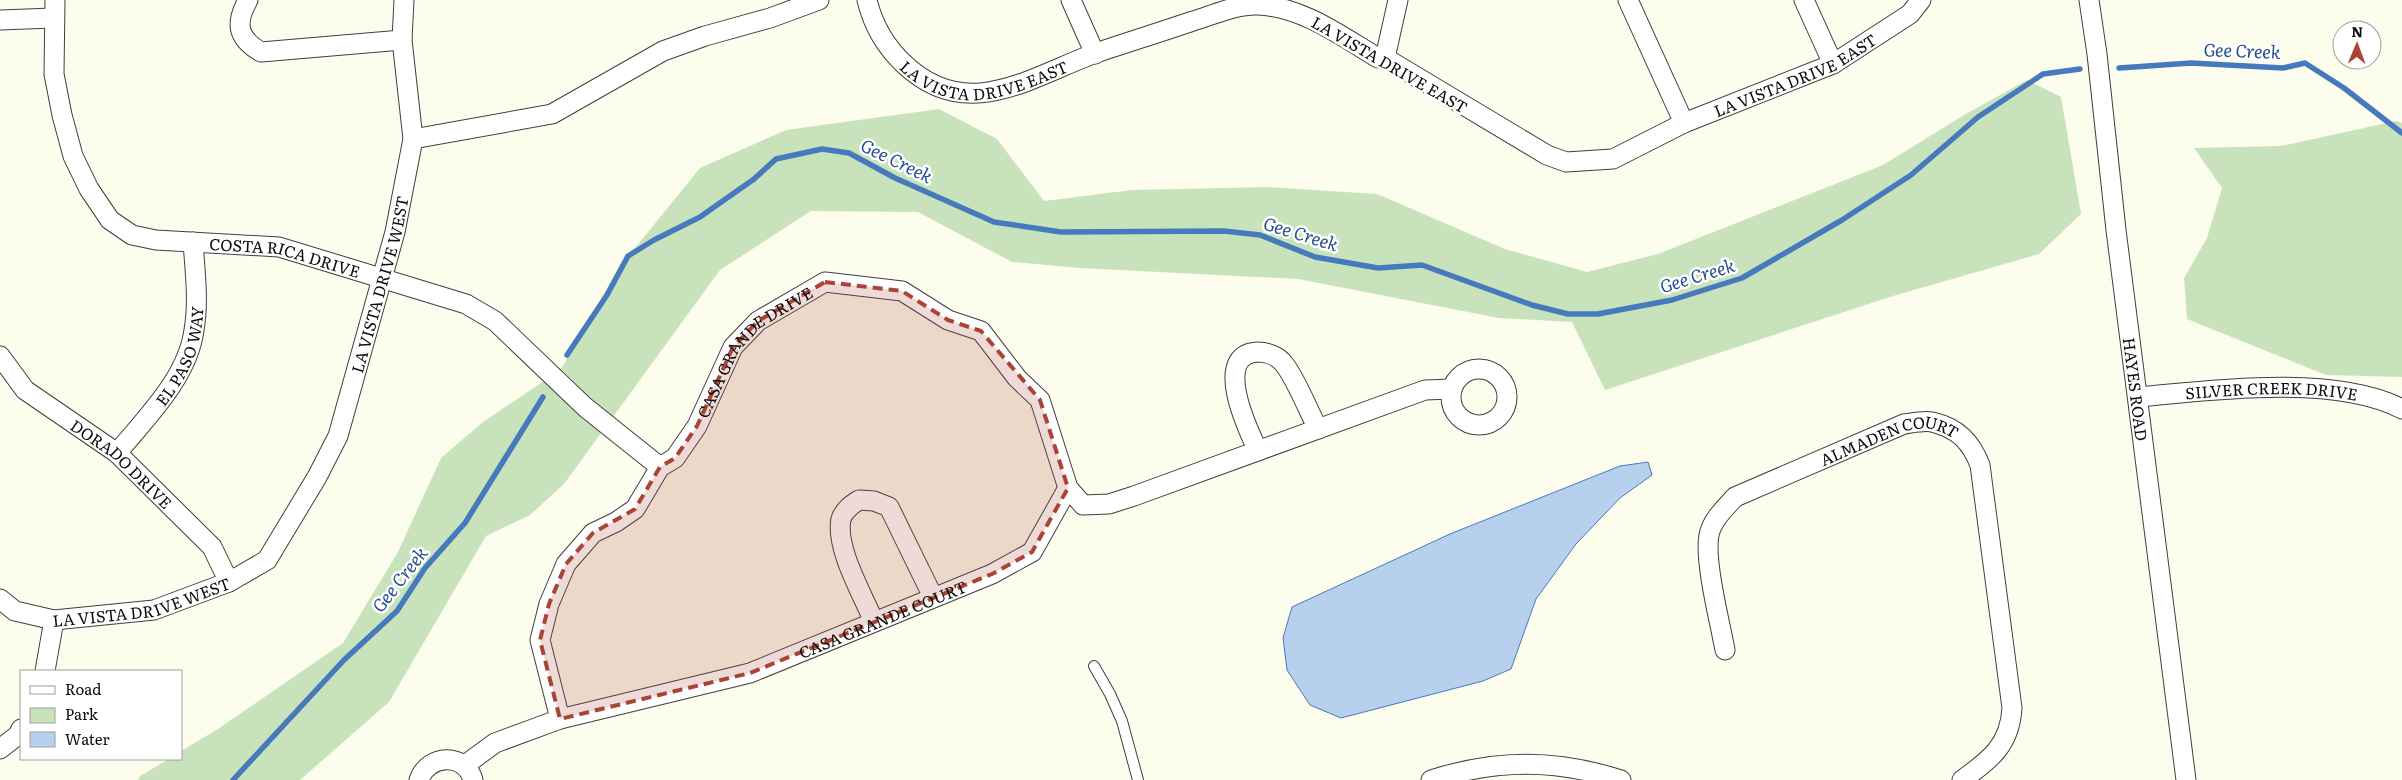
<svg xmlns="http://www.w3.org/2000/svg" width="2402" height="780" viewBox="0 0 2402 780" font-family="Literata,serif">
	<rect width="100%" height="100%" fill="#fdfded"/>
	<!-- green -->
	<g fill="#c8e3bb">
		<path d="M2027 80 2061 97 2081 214 2039 254 1893 296 1605 390 1572 322 1499 318 1298 279 1080 268 1012 262 918 212 811 211 720 270 613 417 591 398 561 369 618 269 700 168 786 130 939 109 997 139 1044 201 1132 190 1268 187 1377 194 1505 249 1587 272 1658 254 1883 165 1964 115Z"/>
		<path d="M2396 121 2402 123V377L2326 375 2187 319 2184 278 2207 238 2222 188 2194 148 2281 146Z"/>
		<path d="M544 381 601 433 564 484 530 515 486 536 389 702 300 780H138L140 776 169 759H181V751L218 729 343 643 398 552 441 458 483 422Z"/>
	</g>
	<!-- water -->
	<path fill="#b7d0ee" stroke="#4779bd" d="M1648 462 1652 475 1620 498 1576 544 1536 599 1511 669 1483 681 1341 718 1310 705 1287 670 1283 638 1292 607 1450 534 1620 466Z"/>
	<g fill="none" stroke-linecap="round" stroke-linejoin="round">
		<!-- stream -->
		<g stroke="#4779bd" stroke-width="5.5">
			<path d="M2119 68 2191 63 2283 68 2305 63 2344 88 2402 133"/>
			<path d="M567 355 607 295 628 256 654 240 700 217 754 179 776 159 822 149 849 153 895 178 994 222 1061 232 1224 231 1260 235 1315 257 1378 268 1422 265 1532 305 1568 314H1598L1672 300 1742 278 1842 220 1911 175 1978 117 2043 74 2080 69"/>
			<path d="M233 780 344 660 397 611 425 568 465 523 543 397"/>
		</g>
		<defs>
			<path id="service" d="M1094 666 1110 694 1122 721 1138 780"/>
			<g id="minor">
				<path id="s1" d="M55 0 54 74 62 115 73 156 89 189 110 220 132 235 156 240 279 247 466 304 495 321 585 407 660 467"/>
				<path d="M248 0C235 23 237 38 261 52L402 40"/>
				<path id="s2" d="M867 0C873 25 886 47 904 64 967 124 1030 77 1096 53 1128 42 1161 32 1193 21 1213 15 1237 4 1258 5 1303 7 1341 36 1378 58H1385L1547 155 1566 162 1613 159 1684 123 1833 64 1910 14 1921 0"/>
				<path d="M1071 0 1095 54"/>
				<path d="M1628 0 1684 123"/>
				<path d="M1804 0 1833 64"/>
				<path id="s3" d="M2089 0 2097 54 2116 230 2186 780"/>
				<path d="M0 20 53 18"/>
				<path d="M1385 58 1398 0"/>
				<path d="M413 139 552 114 663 51 705 36 770 18 819 0"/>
				<path id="s4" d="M0 356 25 390 117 453 212 547 229 582"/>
				<circle cx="1479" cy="397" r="28"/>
				<path id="s5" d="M2138 397C2213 390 2335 374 2402 409"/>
				<path d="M1258 451C1248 430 1212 355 1257 352 1267 352 1278 356 1284 364 1295 377 1309 412 1318 429"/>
				<path id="s6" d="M117 453C146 418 188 377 194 330 199 301 195 271 193 242"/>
				<path id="s7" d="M0 599 15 611 54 620 154 610 229 582 267 560 317 477 338 436 395 232 413 139 402 40 404 0"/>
				<path d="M874 622C863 595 835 548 841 519 844 510 851 505 859 500L874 501 889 507 933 597"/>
				<path id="s8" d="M1725 650C1720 622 1704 561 1709 535 1712 520 1725 508 1735 497L1904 424C1912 423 1924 420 1932 422 1958 428 1971 442 1980 465L2012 708C2010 745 1990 760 1962 780"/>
				<path d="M45 671 54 620"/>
				<path id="s9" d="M560 719 540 640 549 604 566 564 593 533 616 522 635 509 660 467 675 458 697 426 733 347 758 321 825 282 902 291 948 320 981 331 1017 378 1040 400 1068 488 1083 505 1109 504 1134 496 1425 390 1451 389"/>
				<path d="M0 749 18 735 21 729"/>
				<path id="s10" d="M465 765 495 743 560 719 750 673 992 574 1032 552 1068 488"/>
				<path d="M419 780C428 754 465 752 473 780"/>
				<path d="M1431 780C1497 759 1555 759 1621 780"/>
			</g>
		</defs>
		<!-- service casing -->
		<use href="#service" stroke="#3f3f3f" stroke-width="12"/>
		<!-- minor casing -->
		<use href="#minor" stroke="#3f3f3f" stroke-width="21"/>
		<!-- service -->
		<use href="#service" stroke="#fff" stroke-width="10"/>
		<!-- minor -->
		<use href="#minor" stroke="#fff" stroke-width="19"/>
	</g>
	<!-- marked area -->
	<path fill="#ab4435" fill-opacity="0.2" stroke="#ab4435" stroke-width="4" stroke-dasharray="10 6" stroke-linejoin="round" d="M825 282 902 291 948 320 981 331 1040 400 1068 488 1032 552 992 574 750 673 560 719 540 640 549 604 566 564 593 533 635 509 660 467 675 458 697 426 733 347 758 321Z"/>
	<g text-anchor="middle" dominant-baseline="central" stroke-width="5" stroke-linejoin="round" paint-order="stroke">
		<!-- street labels -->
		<g font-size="16" fill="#0c0c0c" stroke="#fff">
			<text stroke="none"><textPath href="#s2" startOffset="162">LA VISTA DRIVE EAST</textPath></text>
			<text transform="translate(1390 64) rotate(30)">LA VISTA DRIVE EAST</text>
			<text stroke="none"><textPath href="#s2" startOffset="1048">LA VISTA DRIVE EAST</textPath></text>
			<text stroke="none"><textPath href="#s1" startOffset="414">COSTA RICA DRIVE</textPath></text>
			<text stroke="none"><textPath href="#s7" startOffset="584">LA VISTA DRIVE WEST</textPath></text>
			<text stroke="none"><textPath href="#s6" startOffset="118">EL PASO WAY</textPath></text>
			<text stroke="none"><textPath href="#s9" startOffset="454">CASA GRANDE DRIVE</textPath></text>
			<text stroke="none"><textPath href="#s3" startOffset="392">HAYES ROAD</textPath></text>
			<text stroke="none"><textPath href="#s5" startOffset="134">SILVER CREEK DRIVE</textPath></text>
			<text stroke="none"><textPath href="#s8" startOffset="330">ALMADEN COURT</textPath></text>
			<text stroke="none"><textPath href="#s4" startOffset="164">DORADO DRIVE</textPath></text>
			<text stroke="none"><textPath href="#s7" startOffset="149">LA VISTA DRIVE WEST</textPath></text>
			<text stroke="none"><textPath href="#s10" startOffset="445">CASA GRANDE COURT</textPath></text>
		</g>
		<!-- water labels -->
		<g font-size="18" font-style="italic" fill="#244d8e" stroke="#fff">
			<text transform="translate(2242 50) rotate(2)">Gee Creek</text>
			<text transform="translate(897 160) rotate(26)">Gee Creek</text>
			<text transform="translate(1301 233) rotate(17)">Gee Creek</text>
			<text transform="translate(1697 275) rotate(-17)">Gee Creek</text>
			<text transform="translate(399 579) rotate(-52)">Gee Creek</text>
		</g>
	</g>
	<!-- legend -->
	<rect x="20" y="670" width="162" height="90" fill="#ffffff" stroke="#9e9e9e"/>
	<rect x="30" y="686" width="25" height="8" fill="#ffffff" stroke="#9e9e9e"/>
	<text x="65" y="695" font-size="15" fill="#0c0c0c">Road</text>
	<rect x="30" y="708" width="25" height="15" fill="#c8e3bb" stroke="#9e9e9e"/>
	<text x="65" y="720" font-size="15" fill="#0c0c0c">Park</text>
	<rect x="30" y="732" width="25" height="15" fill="#b7d0ee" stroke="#9e9e9e"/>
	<text x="65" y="745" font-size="15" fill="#0c0c0c">Water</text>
	<!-- north arrow -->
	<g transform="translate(2357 45) rotate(1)"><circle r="24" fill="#ffffff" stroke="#9e9e9e"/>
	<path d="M0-4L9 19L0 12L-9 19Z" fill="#ab4435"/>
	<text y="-8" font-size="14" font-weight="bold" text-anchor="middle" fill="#0c0c0c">N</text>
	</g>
</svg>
